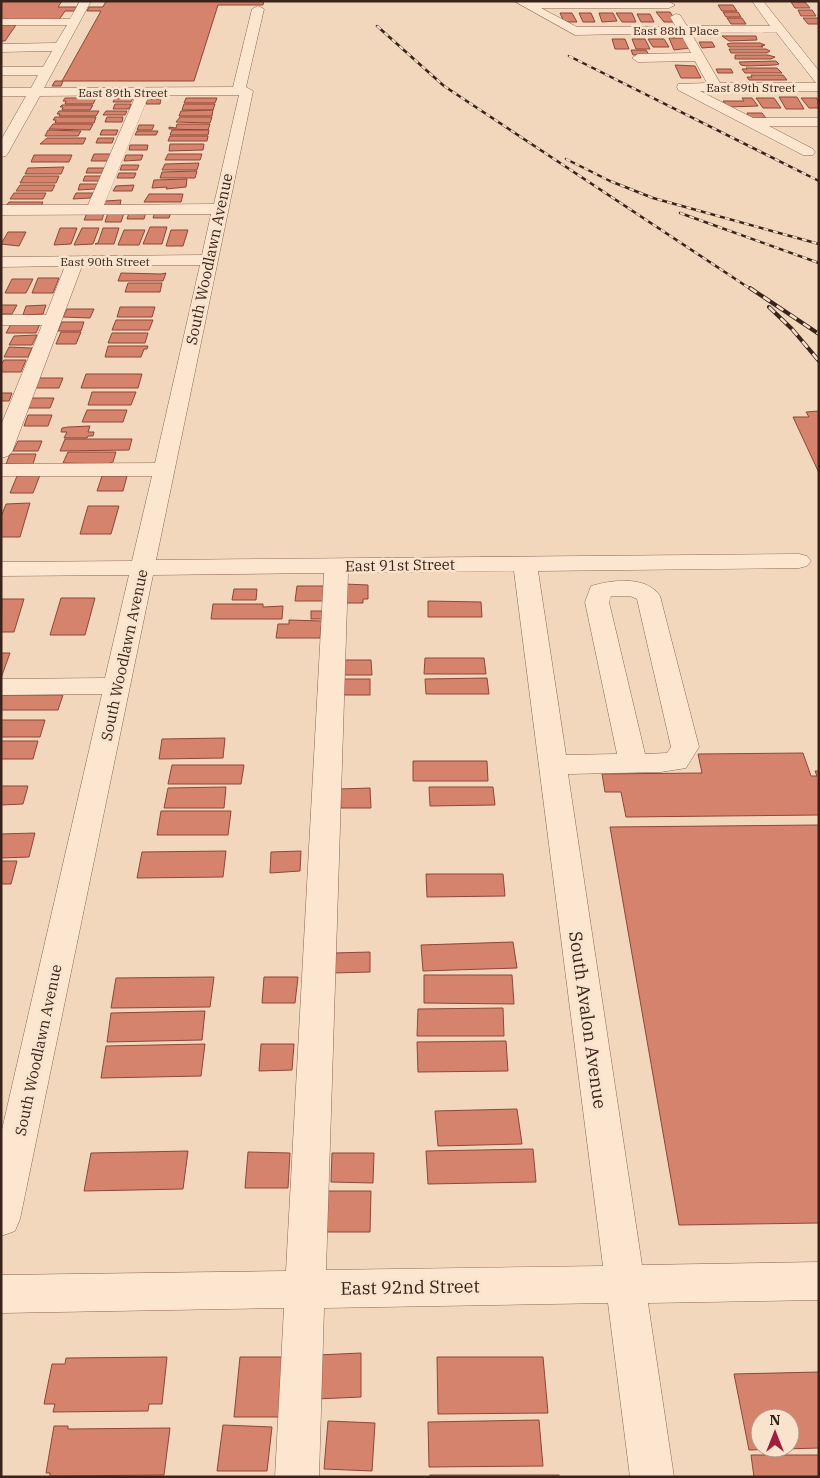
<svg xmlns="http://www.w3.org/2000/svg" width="820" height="1478" viewBox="0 0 820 1478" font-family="'IBM Plex Serif',serif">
	<rect width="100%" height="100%" fill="#f2d7bc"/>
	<!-- building -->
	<g fill="#d5836d" stroke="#8d4737" fill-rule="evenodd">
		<path d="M1 1H62L58 7H77L75 11H65L58 21 1 22Z"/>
		<path d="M106 1H264L263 5H218L194 81H63L61 86H52L55 81H62L101 11H87L89 7H103Z"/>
		<path d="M791 2H805L810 8H795Z"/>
		<path d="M718 5H733L737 11H722Z"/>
		<path d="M798 10H812L816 16H801Z"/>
		<path d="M656 12H670L677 22H664Z"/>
		<path d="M723 12H738L741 17H726Z"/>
		<path d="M560 13H572L577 22H564Z"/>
		<path d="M579 13H591L595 22H583Z"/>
		<path d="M599 13H613L617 21 602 22Z"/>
		<path d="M616 13H632L636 22H622Z"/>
		<path d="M637 14H650L654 22H641Z"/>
		<path d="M727 18H742L746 24H731Z"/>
		<path d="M803 18H819V24H808Z"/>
		<path d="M1 25H16L5 41H1Z"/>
		<path d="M722 36H756L757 40 729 41Z"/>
		<path d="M669 38H685L690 48 674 50Z"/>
		<path d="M612 39H625L629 49H615Z"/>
		<path d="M632 39H645L650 49H636Z"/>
		<path d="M648 39H664L669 47H653Z"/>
		<path d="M699 42H712L715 47 702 48Z"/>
		<path d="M732 43H760L765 45 761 46 763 47H729L727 44Z"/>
		<path d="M729 49H766L770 51 767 53H731Z"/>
		<path d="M631 50H646L649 55H633Z"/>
		<path d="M735 55H768L775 57 771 59H735Z"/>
		<path d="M776 61 779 64 775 65 747 66 741 65 739 62Z"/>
		<path d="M675 65 695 66 701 78H681Z"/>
		<path d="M746 68H777L782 73H745L742 69H747Z"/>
		<path d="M716 69H731L733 73H718Z"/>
		<path d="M751 75H783L787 80H749L747 77H752Z"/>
		<path d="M779 97H797L804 109H786Z"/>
		<path d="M65 98H96L93 104H65L66 101H63Z"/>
		<path d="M115 98H133L131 102H113Z"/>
		<path d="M186 98H217L215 103H184Z"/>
		<path d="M742 98H752L758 106 727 107 723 101H744Z"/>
		<path d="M756 98H774L781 108H763Z"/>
		<path d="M801 98H817L819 108H809Z"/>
		<path d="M147 99H161L160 104H146Z"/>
		<path d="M115 104H131L129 109H113Z"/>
		<path d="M184 104H215L213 110H182Z"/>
		<path d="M62 105H93L90 110H62L63 107H60Z"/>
		<path d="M213 110 212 116H179L181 111Z"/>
		<path d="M59 111H99L96 116H59L60 114H57Z"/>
		<path d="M106 111H127L125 115H103Z"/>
		<path d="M747 113H762L766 118 750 119Z"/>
		<path d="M55 117H96L94 123H55L56 120H53Z"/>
		<path d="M107 117H123L122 122H105Z"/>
		<path d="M180 117H212L210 123 176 122Z"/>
		<path d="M53 124H93L90 130 49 129Z"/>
		<path d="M177 124H210L208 130 169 129V127L176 128Z"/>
		<path d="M139 125H154L152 130H137Z"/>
		<path d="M48 130 81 131 78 136H45Z"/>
		<path d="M102 130H118L116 135H100Z"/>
		<path d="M172 130H209L208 135H170Z"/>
		<path d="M137 131H158L156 135H135Z"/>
		<path d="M170 136H208L207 141H168Z"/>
		<path d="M47 138H86L83 144H40Z"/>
		<path d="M98 138H114L112 143H96Z"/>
		<path d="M170 144H204L203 150 169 151Z"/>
		<path d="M130 145H148L147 150H129Z"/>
		<path d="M94 154H111L109 161H91Z"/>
		<path d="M168 154H202L200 160H165Z"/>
		<path d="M34 155H72L69 162H31Z"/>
		<path d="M126 155H143L141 160 124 161Z"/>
		<path d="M199 163 197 170H162L165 164Z"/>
		<path d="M122 165H139L137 170H120Z"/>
		<path d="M64 167 61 174H25L28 168Z"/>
		<path d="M88 168H104L102 173H86Z"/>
		<path d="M197 171 195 178H160L162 172Z"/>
		<path d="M119 173H136L134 178H117Z"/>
		<path d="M24 176H59L56 183H20Z"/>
		<path d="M85 176H101L99 181H83Z"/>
		<path d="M187 179 186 187 166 189 167 187 152 188 154 180Z"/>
		<path d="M80 184H97L95 189 78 190Z"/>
		<path d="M20 185H55L52 191H16Z"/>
		<path d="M134 185 132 191H113L116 186Z"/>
		<path d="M14 193H46L43 199H10Z"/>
		<path d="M76 193H93L90 198 73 199Z"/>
		<path d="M149 194H183L181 202H144Z"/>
		<path d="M121 200 120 205 103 206 105 201Z"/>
		<path d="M9 202H43L40 208 5 207Z"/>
		<path d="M146 212 144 219H127L129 213Z"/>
		<path d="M155 212H171L169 218H153Z"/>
		<path d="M87 213H104L102 220H84Z"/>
		<path d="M108 213H124L121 222H105Z"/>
		<path d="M150 227H167L162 244H143Z"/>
		<path d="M60 228H77L71 244 54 245Z"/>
		<path d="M82 228H99L93 244 74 245Z"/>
		<path d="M103 228H119L114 244H95L98 243Z"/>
		<path d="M124 230H145L139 245H118Z"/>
		<path d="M171 230H188L183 246H166Z"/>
		<path d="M8 232H26L19 246 1 244Z"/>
		<path d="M121 273 161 274 166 273 163 281H118Z"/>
		<path d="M38 278H59L53 293H32Z"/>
		<path d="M12 279H33L26 293H5Z"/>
		<path d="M128 283H162L160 292H125Z"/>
		<path d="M1 305H17L12 314H1Z"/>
		<path d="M46 305 43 314 23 315 26 306Z"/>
		<path d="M120 307H155L152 317H117Z"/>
		<path d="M67 309H94L90 318 63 317Z"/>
		<path d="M116 320H153L149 330H112Z"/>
		<path d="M62 322H84L81 331H58Z"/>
		<path d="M11 324H40L36 333H6Z"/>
		<path d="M61 332H81L76 344H56Z"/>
		<path d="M112 333H148L145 343H108Z"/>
		<path d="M37 335 32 345H9L14 336Z"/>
		<path d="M108 346H148L147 349H144L141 357H105Z"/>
		<path d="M9 347 32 348 28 357H4Z"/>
		<path d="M4 360H26L21 372H1V365Z"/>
		<path d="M86 374H142L138 388H81Z"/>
		<path d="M37 378H63L59 388H33Z"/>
		<path d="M92 392H136L131 405H88Z"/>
		<path d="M1 393H12L9 401H1Z"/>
		<path d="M30 398H54L50 408H27Z"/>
		<path d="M87 410H127L123 422H82Z"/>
		<path d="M819 411V473L793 417H809L806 412Z"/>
		<path d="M28 415H52L48 426H24Z"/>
		<path d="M90 426 88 432H94L93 436H88L87 438H64L67 432H61L62 428 68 427Z"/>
		<path d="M65 439H132L129 450 60 451Z"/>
		<path d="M18 441H42L38 451H13Z"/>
		<path d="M68 452H116L113 462 108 464 63 463Z"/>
		<path d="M10 454H36L33 464H6Z"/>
		<path d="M40 475 33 493H10L17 476Z"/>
		<path d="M102 476H127L123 491H97Z"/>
		<path d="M30 503 20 537H1V517L6 504Z"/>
		<path d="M88 506H119L111 534H80Z"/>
		<path d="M344 584 368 585V599H363V603H342Z"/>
		<path d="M297 586H324L323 601H295Z"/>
		<path d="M234 589H257L256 600H232Z"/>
		<path d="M61 598H95L85 635H50Z"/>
		<path d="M2 599H24L14 632H1Z"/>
		<path d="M428 601 481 602 482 617H428Z"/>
		<path d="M213 604H263V607L283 606 282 619H211Z"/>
		<rect x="311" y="611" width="11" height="8"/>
		<path d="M289 620 322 621 320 638H276L278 624H289Z"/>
		<path d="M1 653H10L1 678Z"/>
		<path d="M425 658H484L486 674H424Z"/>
		<path d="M344 660H371L372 675H343Z"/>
		<path d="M487 678 489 694H426L425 679Z"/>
		<rect x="343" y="679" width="27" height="16"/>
		<path d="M1 695H63L58 710H1Z"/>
		<path d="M1 720H45L40 737H1Z"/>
		<path d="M225 738 223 758 159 759 162 739Z"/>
		<path d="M1 741H38L33 759H1Z"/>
		<path d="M803 753 811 776H817L815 771H819V815L626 817 621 792H605L602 774 702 773 698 754Z"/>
		<path d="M413 761H487L488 781H413Z"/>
		<path d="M172 765H244L241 784H168Z"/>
		<path d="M1 786H28L23 804 1 805Z"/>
		<path d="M226 787 224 808H164L168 788Z"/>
		<path d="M429 787H493L495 805 430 806Z"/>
		<path d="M370 788 371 808H341L340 789Z"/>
		<path d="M161 811H231L228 835H157Z"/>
		<path d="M819 825V1223L679 1225 610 827Z"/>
		<path d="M35 833 29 857 1 858V834Z"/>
		<path d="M226 851 223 877 137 878 142 852Z"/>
		<path d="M301 851 300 871 270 873 271 852Z"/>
		<path d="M1 861H17L11 884H1Z"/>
		<path d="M426 874H503L505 896 427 897Z"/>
		<path d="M513 942 517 968 423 971 421 945Z"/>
		<path d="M370 952V972L333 973 334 953Z"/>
		<path d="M424 975H512L514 1004 424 1003Z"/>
		<path d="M214 977 210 1007 111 1008 116 978Z"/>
		<path d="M264 977H298L295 1003H262Z"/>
		<path d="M503 1008 504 1036H417L418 1009Z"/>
		<path d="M205 1011 202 1040 107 1042 111 1013Z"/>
		<path d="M506 1041 508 1071 418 1072 417 1042Z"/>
		<path d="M205 1044 201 1076 101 1078 106 1046Z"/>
		<path d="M261 1044H294L292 1070 259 1071Z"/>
		<path d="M517 1109 522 1144 438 1146 435 1111Z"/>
		<path d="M533 1149 536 1182 428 1184 426 1151Z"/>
		<path d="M188 1151 183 1189 84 1191 91 1153Z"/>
		<path d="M248 1152 290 1153 288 1188H245Z"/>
		<path d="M332 1153H374L373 1183 331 1182Z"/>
		<path d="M325 1191H371L370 1232H322Z"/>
		<path d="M361 1353V1397L316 1399 318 1355Z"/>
		<path d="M167 1357 162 1404H149L148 1411 53 1412 55 1404H44L52 1364H65L66 1358Z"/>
		<path d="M240 1357H285L280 1417H234Z"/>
		<path d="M437 1357H543L548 1413 438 1414Z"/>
		<path d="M819 1372V1448L749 1450 734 1374ZM760 1418H790V1448H760Z"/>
		<path d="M539 1420 543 1466 429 1467 428 1422Z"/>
		<path d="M328 1421 375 1423 372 1471 324 1469Z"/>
		<path d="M223 1425 272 1427 267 1471H217Z"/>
		<path d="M54 1426H68V1429L170 1428 164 1475 50 1476V1473H46Z"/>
		<path d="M751 1455H819V1477H754Z"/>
		<rect x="430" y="1475" width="129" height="2"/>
	</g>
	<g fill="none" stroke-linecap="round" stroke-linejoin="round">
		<defs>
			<g id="minor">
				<path d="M80 1H91L44 88 233 87 252 9 258 6 264 9 246 87 253 91 156 560 799 554 807 556 811 561 807 566 799 568 538 571 566 755 617 754 585 602 591 586C612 580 646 575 660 596L699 747 686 768 661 772 568 774 642 1265 819 1262V1300L648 1303 674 1477H630L608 1303 324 1308 319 1477H275L284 1308 1 1313V1275L286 1271 324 573 153 575 20 1219 15 1231 1 1236V1134L102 694 1 695V679L105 678 129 575 1 576V562L132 561 152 476H1V464L155 463 200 265 82 266 12 452 8 456 1 458V425L42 325H1V315H46L65 266 1 267V257L202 255 211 214 1 215V205H88L136 95 40 96 8 153 6 156 1 157V140L26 96H1V88H31L38 75H1V67H43L52 51 1 52V44L56 43 67 25H1V19H70ZM149 95H239L214 204 104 205ZM514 571 603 1266 326 1270 348 573ZM611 596H630L637 599 671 747 667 753 645 754 609 602Z"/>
				<path d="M514 1 669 2 675 5 669 8H541L577 27H676L670 17 676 14 680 15 687 26H770L752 1H763L819 71V91H700L753 118H819V126H769L813 149 815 152 813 155H803L678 90 677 87 678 84 707 83 695 61 638 62 632 58 638 54 691 53 680 33 575 35ZM776 32 816 83H720L691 33Z"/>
			</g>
		</defs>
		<!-- minor casing -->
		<use href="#minor" stroke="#8c6654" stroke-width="1"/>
		<!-- minor -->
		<use href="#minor" fill="#fce6d0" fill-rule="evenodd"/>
		<defs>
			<g id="rail-far1">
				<path d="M377 26 444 86 752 290"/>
				<path d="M569 56 819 181"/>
				<path d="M566 159 610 181 653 198 819 244"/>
				<path d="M680 213 819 263"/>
			</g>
			<g id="rail">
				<path d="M750 288 819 334"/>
				<path d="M769 307 792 329 819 361"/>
			</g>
		</defs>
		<!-- rail-far1 casing -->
		<use href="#rail-far1" stroke="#39231a" stroke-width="2.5"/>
		<!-- rail casing -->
		<use href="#rail" stroke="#39231a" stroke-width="4"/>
		<!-- rail-far1 -->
		<use href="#rail-far1" stroke="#f9e3cc" stroke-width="2" stroke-dasharray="5" stroke-linecap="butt"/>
		<!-- rail -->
		<use href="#rail" stroke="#f9e3cc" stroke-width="2.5" stroke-dasharray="8" stroke-linecap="butt"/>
	</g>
	<g text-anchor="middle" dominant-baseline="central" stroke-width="5" stroke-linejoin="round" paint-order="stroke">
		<!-- far-street labels -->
		<g font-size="12" fill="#39231a" stroke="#f9e3cc">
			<text x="676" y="30">East 88th Place</text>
			<text x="751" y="87">East 89th Street</text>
			<text x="123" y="92">East 89th Street</text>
			<text x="105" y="261">East 90th Street</text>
		</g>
		<!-- street labels -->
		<g font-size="15" fill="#39231a" stroke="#f9e3cc">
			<text transform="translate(209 259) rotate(-78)">South Woodlawn Avenue</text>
			<text transform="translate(400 565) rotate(-1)">East 91st Street</text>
			<text transform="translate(124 655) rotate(-78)">South Woodlawn Avenue</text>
			<text transform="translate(38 1050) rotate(-78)">South Woodlawn Avenue</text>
		</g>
		<!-- near-street labels -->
		<g font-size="18" fill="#39231a" stroke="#f9e3cc">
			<text transform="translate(588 1020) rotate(82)">South Avalon Avenue</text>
			<text transform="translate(410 1287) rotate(-1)">East 92nd Street</text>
		</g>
	</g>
	<!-- border -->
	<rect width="820" height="1478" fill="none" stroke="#39231a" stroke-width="5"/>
	<!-- north arrow -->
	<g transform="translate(775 1433)"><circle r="24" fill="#f9e3cc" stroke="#ac9685"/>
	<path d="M0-4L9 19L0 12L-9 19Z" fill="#a11d39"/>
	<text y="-8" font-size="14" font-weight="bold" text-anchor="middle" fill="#39231a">N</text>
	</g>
</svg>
